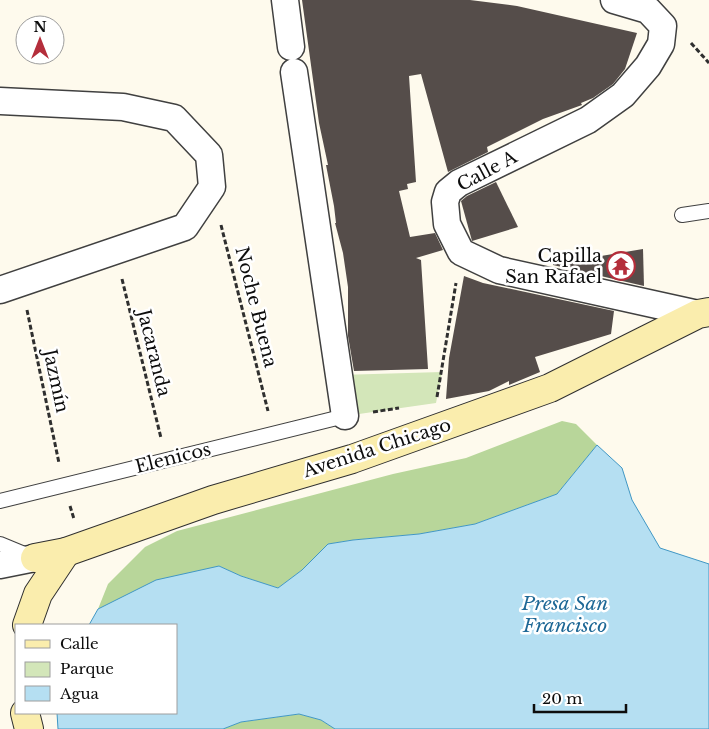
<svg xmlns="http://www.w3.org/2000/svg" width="709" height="729" viewBox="0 0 709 729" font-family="'Libre Baskerville',serif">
	<rect width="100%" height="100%" fill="#fefaed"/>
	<!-- green -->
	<path fill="#d3e6b9" d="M442 372 436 403 345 416 339 375Z"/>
	<!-- forest -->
	<g fill="#b8d69a">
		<path d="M562 421 576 424 597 445 557 494 475 524 419 534 353 540 328 544 302 570 278 588 241 576 219 566 98 609 108 584 145 547 177 531 393 474 466 458Z"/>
		<path d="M299 714 321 720 335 729H223L241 722Z"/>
	</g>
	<!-- water -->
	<path fill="#b5dff2" stroke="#4197c4" d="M597 445 622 468 632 500 660 548 709 564V729H335L321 720 299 714 241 722 223 729H58L57 713H176V625H89L98 609 156 580 219 566 241 576 278 588 302 570 328 544 353 540 419 534 475 524 557 494Z"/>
	<!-- building -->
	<g fill="#554d4a">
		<path d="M302 0H470L517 6 637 33 625 69 613 84 593 98 581 103 582 105 543 119 487 147 488 152 448 172 421 74 409 76 416 182 407 184 408 189 399 191 410 237 435 233 443 250 416 258 421 260 428 369 354 371 348 336V287L343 253 335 223H336L334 206 326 165H328L319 123Z"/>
		<path d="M496 182 518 227 472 241 461 201 467 196Z"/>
		<path d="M643 249 644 286 553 265V264Z"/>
		<path d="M464 276 483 283 614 311 611 334 535 357 540 372 509 385V381L489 391 446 399 449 358Z"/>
	</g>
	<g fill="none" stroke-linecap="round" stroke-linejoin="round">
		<defs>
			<g id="lane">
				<path d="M682 215 709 211"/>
				<path d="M0 501 345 416"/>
				<path d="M0 544 29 556"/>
			</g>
			<g id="street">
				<path d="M285 0 291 47"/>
				<path d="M614 0 648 10 663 26 661 44 648 66 623 95 588 120 459 183 448 192 445 202 447 224 461 252 499 270 698 314"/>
				<path d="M294 72 345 416"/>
				<path d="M0 101 123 107 174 118 209 155 212 187 185 227 0 290"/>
				<path d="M0 565 35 558"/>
			</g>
			<g id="secondary">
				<path d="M35 558 66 552 213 500 352 459 550 388 698 314 709 312"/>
				<path d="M27 625 38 594 66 552"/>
				<path d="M25 713 29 729"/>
			</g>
		</defs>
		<!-- lane casing -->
		<use href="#lane" stroke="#404040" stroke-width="16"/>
		<!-- street casing -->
		<use href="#street" stroke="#404040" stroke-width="29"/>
		<!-- secondary casing -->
		<use href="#secondary" stroke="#2f2f2f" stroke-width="30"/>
		<!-- path -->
		<g stroke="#2f2f2f" stroke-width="3" stroke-dasharray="5 2.5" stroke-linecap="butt">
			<path d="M691 43 709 63"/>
			<path d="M221 225 268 411"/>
			<path d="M122 279 161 438"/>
			<path d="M27 310 59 463"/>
			<path d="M437 397 456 283"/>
			<path d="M373 412 399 408"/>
			<path d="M70 506 74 519"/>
		</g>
		<!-- lane -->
		<use href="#lane" stroke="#fff" stroke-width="14"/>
		<!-- street -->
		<use href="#street" stroke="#fff" stroke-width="26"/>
		<!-- secondary -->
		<use href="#secondary" stroke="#faedad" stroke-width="28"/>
	</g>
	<!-- icons -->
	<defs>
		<symbol id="temple-ring" viewBox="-11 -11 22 22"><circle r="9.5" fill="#fff" stroke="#b42e3b" stroke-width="1.5"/><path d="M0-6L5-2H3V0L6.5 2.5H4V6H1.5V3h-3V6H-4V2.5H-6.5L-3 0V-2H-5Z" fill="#b42e3b"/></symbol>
	</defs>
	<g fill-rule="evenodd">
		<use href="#temple-ring" x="605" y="250" width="32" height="32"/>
	</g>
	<g text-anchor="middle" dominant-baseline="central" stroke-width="5" stroke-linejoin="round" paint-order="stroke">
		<!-- street labels -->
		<g font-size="18" fill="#0d0d0d" stroke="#fff">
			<text transform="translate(487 171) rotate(-28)">Calle A</text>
			<text transform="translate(256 307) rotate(76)">Noche Buena</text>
			<text transform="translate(154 353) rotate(76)">Jacaranda</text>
			<text transform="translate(56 381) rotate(78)">Jazmín</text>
			<text transform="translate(377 448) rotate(-18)">Avenida Chicago</text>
			<text transform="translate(173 458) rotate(-14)">Elenicos</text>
		</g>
		<!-- poi labels -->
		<g font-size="18" fill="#0d0d0d" stroke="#fff" text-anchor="end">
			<text x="602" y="256">Capilla<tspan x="602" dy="21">San Rafael</tspan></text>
		</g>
		<!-- water labels -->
		<g font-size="19" font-style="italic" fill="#1e6896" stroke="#fff">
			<text x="565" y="603">Presa San<tspan x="565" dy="22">Francisco</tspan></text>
		</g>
	</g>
	<!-- legend -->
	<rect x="15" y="624" width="162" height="90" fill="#ffffff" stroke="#9e9e9e"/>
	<rect x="25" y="640" width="25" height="8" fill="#faedad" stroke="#9e9e9e"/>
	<text x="60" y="649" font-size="15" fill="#0d0d0d">Calle</text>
	<rect x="25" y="662" width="25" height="15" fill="#d3e6b9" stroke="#9e9e9e"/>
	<text x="60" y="674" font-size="15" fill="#0d0d0d">Parque</text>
	<rect x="25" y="686" width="25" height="15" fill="#b5dff2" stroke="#9e9e9e"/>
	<text x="60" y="699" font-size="15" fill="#0d0d0d">Agua</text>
	<!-- north arrow -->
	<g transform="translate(40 40)"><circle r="24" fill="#ffffff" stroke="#9e9e9e"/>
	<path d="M0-4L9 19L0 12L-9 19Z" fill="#b42e3b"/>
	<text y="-8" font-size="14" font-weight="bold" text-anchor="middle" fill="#0d0d0d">N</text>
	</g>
	<!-- scale -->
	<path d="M534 704v8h92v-8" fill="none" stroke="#0d0d0d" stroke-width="2.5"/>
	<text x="542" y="704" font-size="15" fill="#0d0d0d" stroke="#ffffff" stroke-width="4" paint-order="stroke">20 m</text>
</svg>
